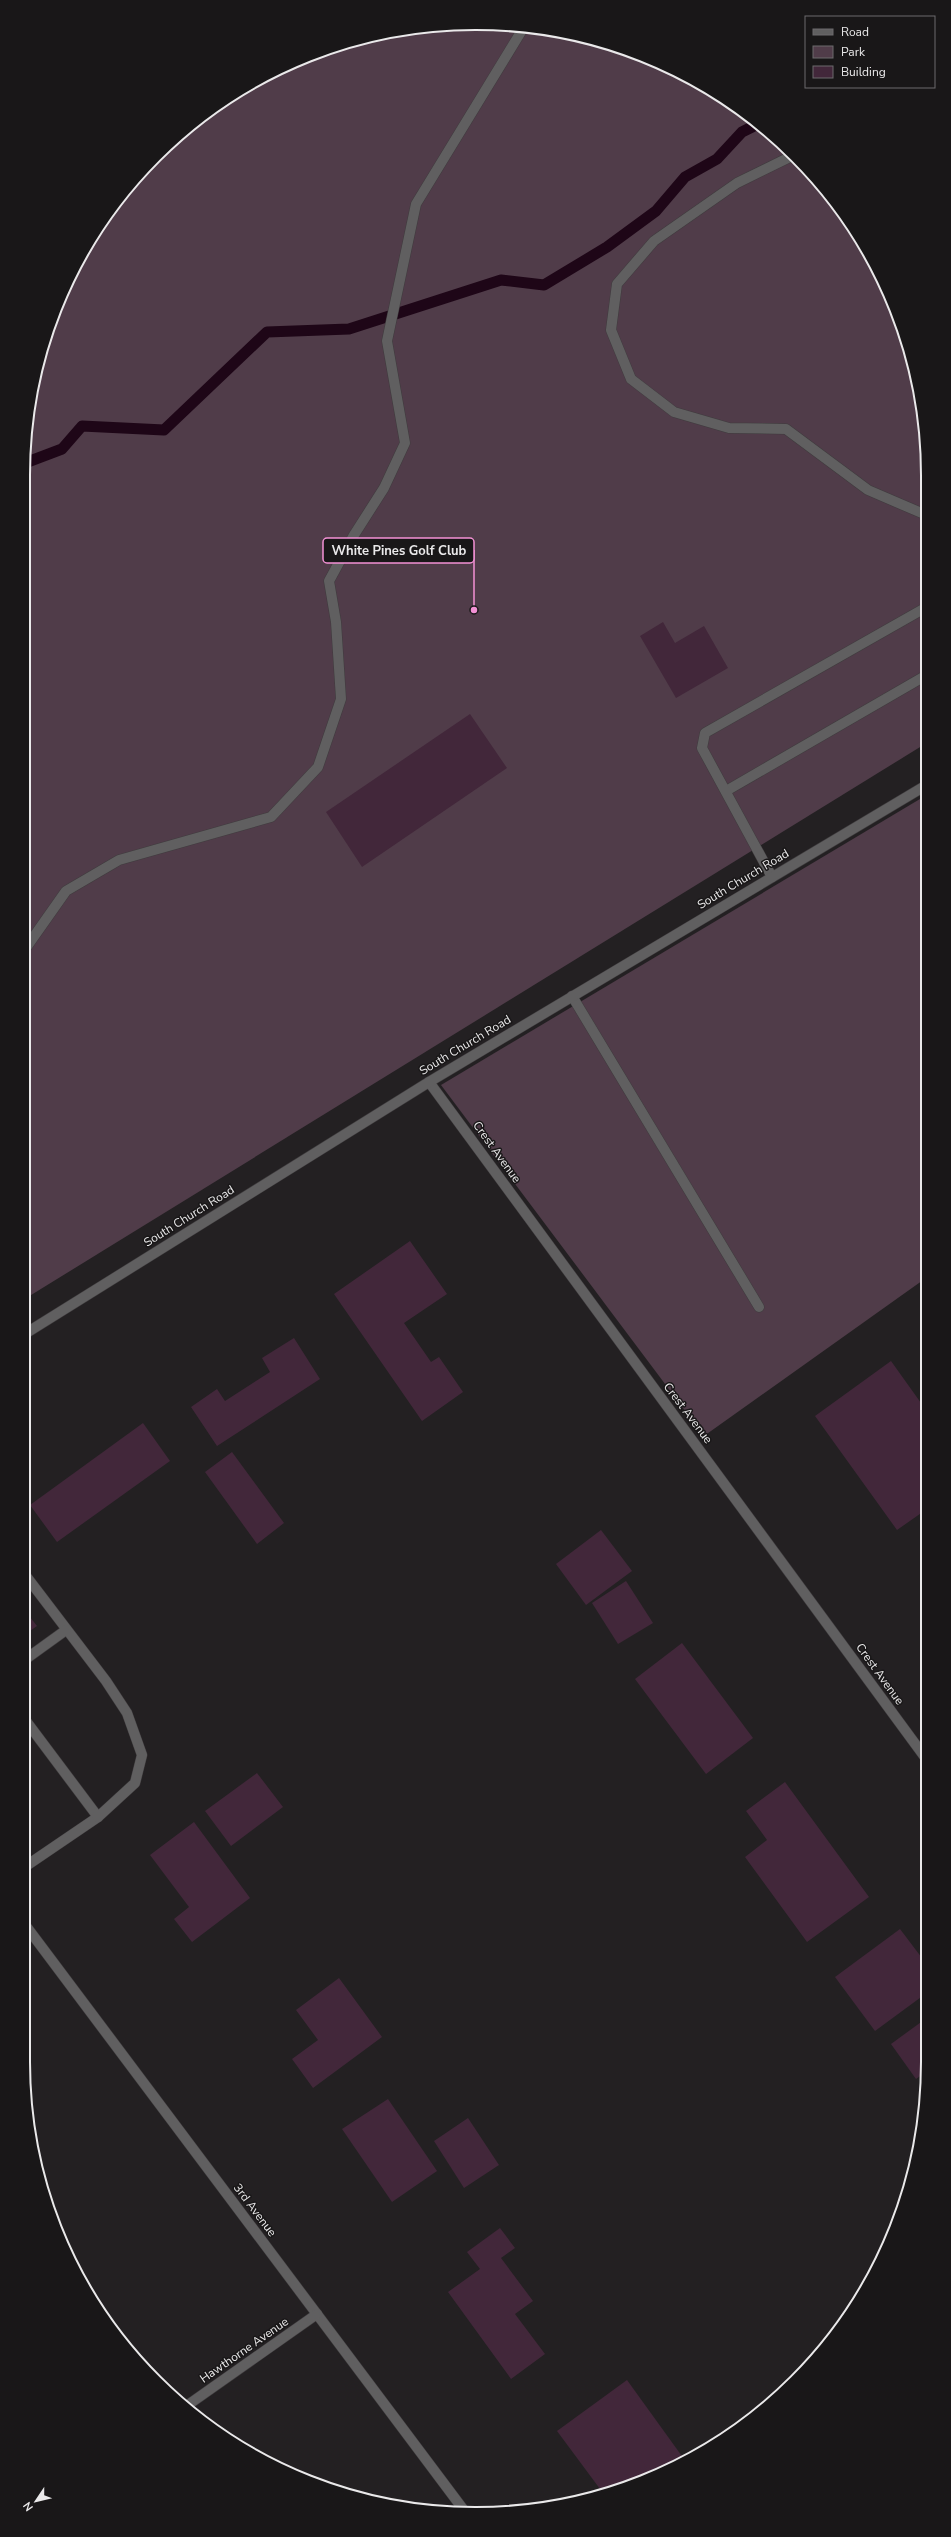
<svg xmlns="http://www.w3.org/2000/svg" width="951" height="2537" viewBox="0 0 951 2537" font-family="'Nunito Sans',sans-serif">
	<rect width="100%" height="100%" fill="#232022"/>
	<!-- green -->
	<g fill="#503c49">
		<path d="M505 24 593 38 649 58 727 99 816 177 867 249 893 302 924 416 925 744 23 1300V476L38 358 70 275 117 200 177 135 249 84 330 47 417 27Z"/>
		<path d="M925 796 926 1278 704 1436 441 1085Z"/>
	</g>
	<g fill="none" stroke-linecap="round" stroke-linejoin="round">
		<!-- stream -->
		<path stroke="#1e0617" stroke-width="11" d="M25 463 62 449 82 426 164 430 267 332 349 329 501 280 544 285 607 247 656 211 685 177 717 159 742 132 756 125"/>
	</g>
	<!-- building -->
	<g fill="#42273a">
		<path d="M663 622 675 643 704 626 728 668 676 698 640 636Z"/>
		<path d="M470 714 507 768 362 867 326 812Z"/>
		<path d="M410 1241 447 1294 404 1323 431 1362 439 1357 463 1392 422 1421 334 1294Z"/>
		<path d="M294 1338 320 1379 217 1446 191 1407 217 1389 225 1401 270 1372 262 1358Z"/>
		<path d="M891 1361 926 1410 925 1435 927 1437V1509L897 1530 815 1416Z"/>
		<path d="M143 1423 170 1461 57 1542 30 1505Z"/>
		<path d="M232 1452 284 1523 257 1544 205 1472Z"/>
		<path d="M601 1530 632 1571 586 1605 556 1564Z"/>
		<path d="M626 1581 653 1623 618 1644 592 1603Z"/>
		<path d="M23 1608 37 1626 23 1636Z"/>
		<path d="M682 1643 753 1738 706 1774 635 1679Z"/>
		<path d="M257 1773 283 1807 231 1846 205 1811Z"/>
		<path d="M785 1782 869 1897 807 1942 745 1857 767 1840 746 1811Z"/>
		<path d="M194 1822 250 1898 192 1942 174 1919 189 1907 150 1855Z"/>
		<path d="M900 1929 928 1966V1992L875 2031 835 1977Z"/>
		<path d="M339 1978 382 2037 313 2088 292 2059 318 2040 296 2010Z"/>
		<path d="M928 2017 927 2071 916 2079 891 2044Z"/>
		<path d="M388 2099 437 2171 392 2202 342 2129Z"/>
		<path d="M468 2118 499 2165 464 2188 434 2141Z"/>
		<path d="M500 2228 515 2248 501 2258 533 2301 515 2314 545 2354 511 2379 448 2292 480 2269 467 2252Z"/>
		<path d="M627 2380 684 2459 649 2479 603 2493 557 2431Z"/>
	</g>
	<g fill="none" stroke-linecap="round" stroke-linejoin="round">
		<defs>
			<g id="minor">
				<path d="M792 156 737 183 654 241 617 284 611 330 631 379 674 412 729 428 786 429 868 490 924 514"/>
				<path d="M726 791 925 676"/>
				<path d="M772 877 702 748 705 733 925 608"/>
				<path d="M23 952 66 891 119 860 271 817 318 767 341 699 336 622 329 581 354 535 384 488 405 443 387 341 416 204 524 27"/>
				<path d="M572 996 759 1307"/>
				<path d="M429 1082 927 1760"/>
				<path d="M23 1335 429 1082 925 786"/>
				<path d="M23 1572 106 1681 127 1713 142 1755 135 1783 98 1817 23 1868"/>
				<path d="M23 1661 66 1630"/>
				<path d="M23 1717 98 1817"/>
				<path d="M23 1922 466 2513"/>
				<path d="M185 2407 317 2314"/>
			</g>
		</defs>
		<!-- minor casing -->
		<use href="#minor" stroke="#3f3c3e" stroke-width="11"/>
		<!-- minor -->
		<use href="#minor" stroke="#605f60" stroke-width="10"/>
	</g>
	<g text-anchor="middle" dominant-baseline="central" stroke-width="3" stroke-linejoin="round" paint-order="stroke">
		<!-- street labels -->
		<g font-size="12" fill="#eae9ea" stroke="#191718">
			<text transform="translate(743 879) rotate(-31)">South Church Road</text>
			<text transform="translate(465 1045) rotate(-31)">South Church Road</text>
			<text transform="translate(497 1152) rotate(54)">Crest Avenue</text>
			<text transform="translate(189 1216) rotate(-32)">South Church Road</text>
			<text transform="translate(688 1413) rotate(53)">Crest Avenue</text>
			<text transform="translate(880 1674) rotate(54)">Crest Avenue</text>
			<text transform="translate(255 2210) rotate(53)">3rd Avenue</text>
			<text transform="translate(244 2350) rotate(-35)">Hawthorne Avenue</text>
		</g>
	</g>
	<!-- crop -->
	<path d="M0 0H951V2537H0ZM475 30H476A445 445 0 0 1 921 475V2062A445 445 0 0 1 476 2507H475A445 445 0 0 1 30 2062V475A445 445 0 0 1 475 30Z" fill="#191718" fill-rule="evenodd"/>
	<path fill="none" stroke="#eae9ea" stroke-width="2" d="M475 30H476A445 445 0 0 1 921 475V2062A445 445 0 0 1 476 2507H475A445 445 0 0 1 30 2062V475A445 445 0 0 1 475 30Z"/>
	<!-- callouts -->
	<path fill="none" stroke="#f391d5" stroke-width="1.5" d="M474 610L474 550"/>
	<circle fill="#f391d5" stroke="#191718" stroke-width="1.5" cx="474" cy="610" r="4"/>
	<rect fill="#191718" stroke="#f391d5" stroke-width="1.5" x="323" y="538" width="151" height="25" rx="4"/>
	<g font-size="13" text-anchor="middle" font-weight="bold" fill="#eae9ea">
		<text x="399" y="555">White Pines Golf Club</text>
	</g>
	<!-- legend -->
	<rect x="805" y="16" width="130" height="72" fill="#191718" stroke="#6d6b6c"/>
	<rect x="813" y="29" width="20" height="6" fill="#605f60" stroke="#6d6b6c"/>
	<text x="841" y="36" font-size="12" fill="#eae9ea">Road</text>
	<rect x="813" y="46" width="20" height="12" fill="#503c49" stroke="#6d6b6c"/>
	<text x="841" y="56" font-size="12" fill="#eae9ea">Park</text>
	<rect x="813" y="66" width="20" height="12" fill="#42273a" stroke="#6d6b6c"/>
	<text x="841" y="76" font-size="12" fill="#eae9ea">Building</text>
	<!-- north arrow -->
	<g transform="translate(36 2501) rotate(235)" stroke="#191718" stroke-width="3" paint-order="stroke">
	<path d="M0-3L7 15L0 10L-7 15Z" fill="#eae9ea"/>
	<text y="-6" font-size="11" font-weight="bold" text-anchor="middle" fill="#eae9ea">N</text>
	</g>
</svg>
